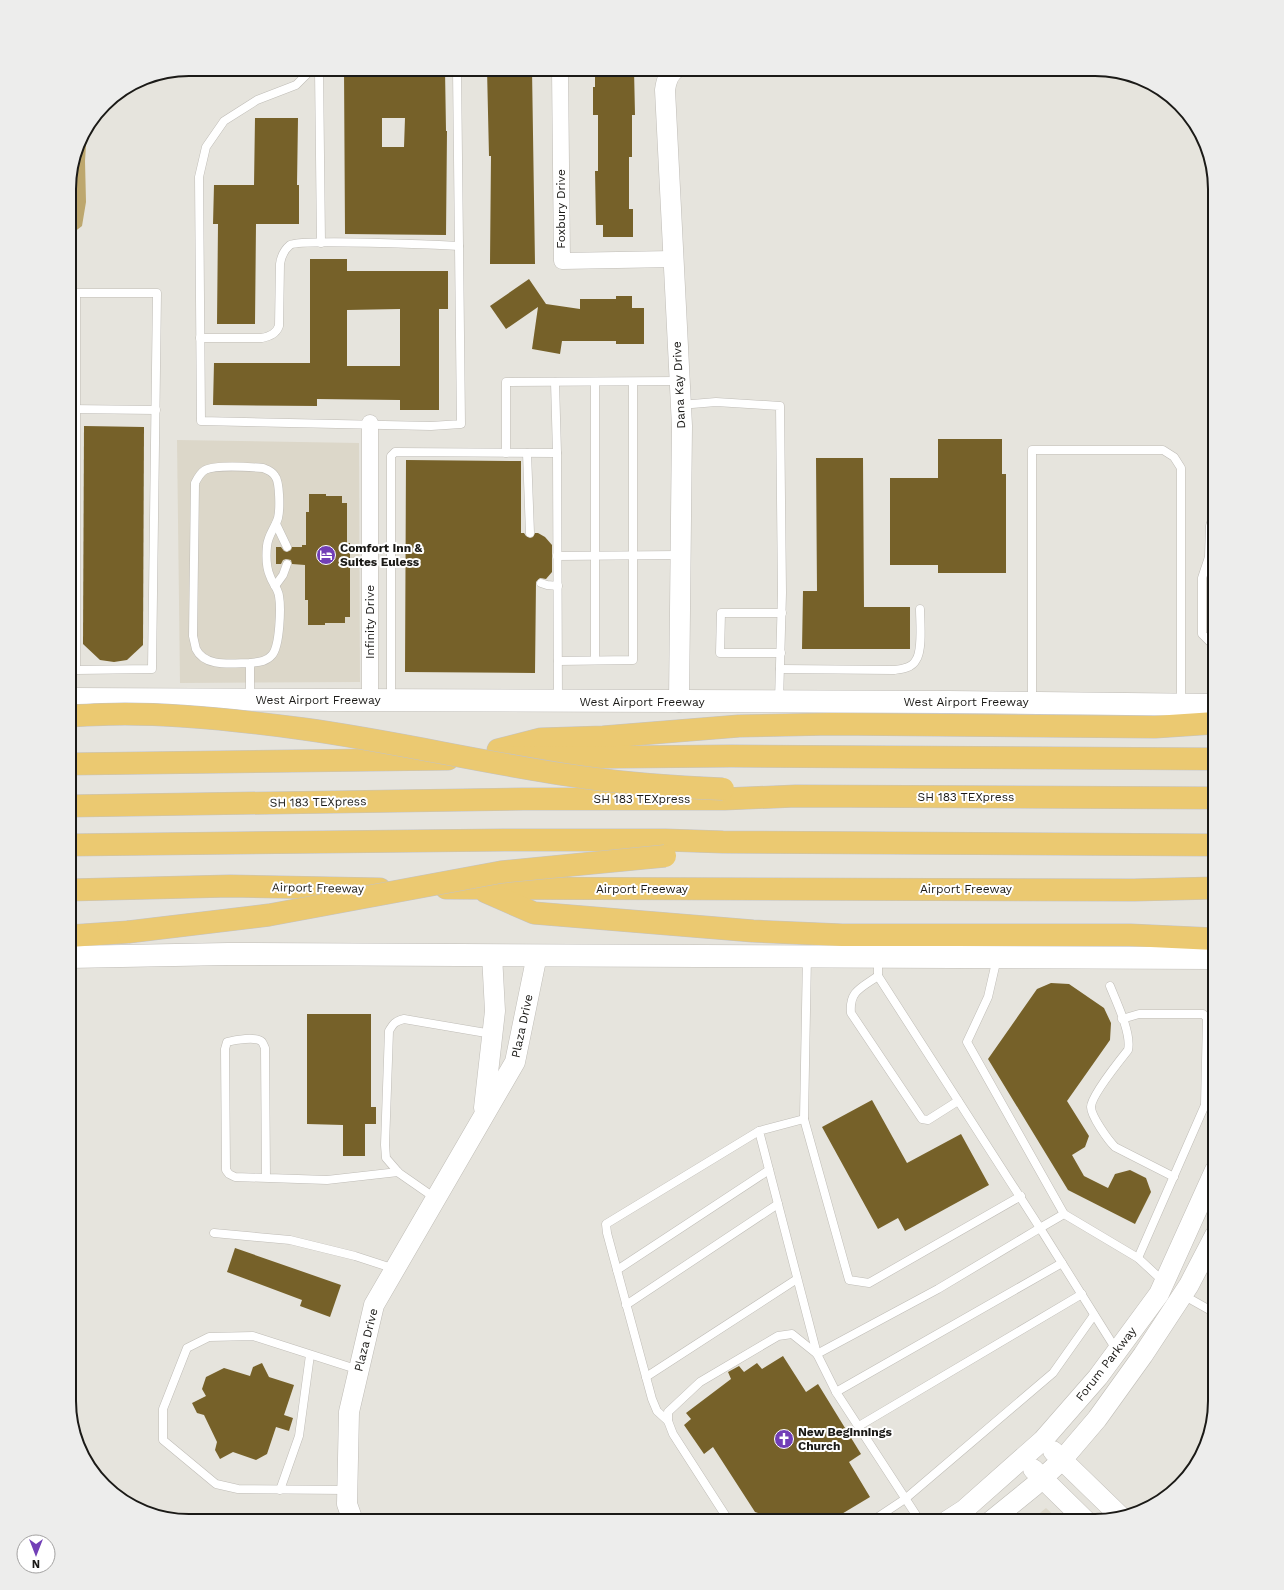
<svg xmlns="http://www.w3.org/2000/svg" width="1284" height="1590" viewBox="0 0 1284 1590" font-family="'Work Sans',sans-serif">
	<rect width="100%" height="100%" fill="#e6e4dd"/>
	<!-- built -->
	<g fill="#dcd7c9">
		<path d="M177 440 359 443 360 682 180 683Z"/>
		<path d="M1046 1508 1060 1521H1030Z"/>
	</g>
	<!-- water -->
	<path fill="#bda76e" d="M87 129 85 161 86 202 82 226 69 236V181L81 136Z"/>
	<!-- building -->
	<g fill="#766129" fill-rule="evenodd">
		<path d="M344 69H445L446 131H447L446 235 345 234ZM382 118H405L404 147H382Z"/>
		<path d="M487 69H532L535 264H490L491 156H489Z"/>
		<path d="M595 69H634L635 115H632V157H629V209H633V237H603V225H596L595 171H598V115H593V87H595Z"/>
		<path d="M255 118H298L297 185H299V224H256L255 324H217L218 224H213L214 185H254Z"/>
		<path d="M310 259H347V271H448V309H439V410H400V400L317 399V406L213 405 214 363H310ZM400 309V366H347V310Z"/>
		<path d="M529 279 546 304 580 309V299H616V296H632V308H644V344H616V341H562L560 354 532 349 538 307 506 329 490 306Z"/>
		<path d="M84 426 144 427 143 645 127 660 114 662 100 660 83 644Z"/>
		<path d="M938 439H1002V474H1006V573H938V565H890V478H938Z"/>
		<path d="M816 458H863L864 607H910V649H802L803 591H817Z"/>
		<path d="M406 460 521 461V533H524L526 536 530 538 533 537 535 533H538L545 537 552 545V572L546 579 540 578 536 582 535 673 405 672Z"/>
		<path d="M309 494H326V496H342V503H347V543H350V617H345V623H325V625H308V600H305V565L292 564 291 560 286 559 283 560 281 564H276V547H281L284 551 287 552 291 550 292 547H302V545H306V512H309Z"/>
		<path d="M1051 983 1069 984 1104 1008 1111 1023 1110 1040 1067 1101 1089 1136 1085 1147 1072 1155 1084 1176 1108 1188 1115 1174 1130 1170 1146 1178 1151 1192 1135 1224 1068 1190 988 1059 1037 989Z"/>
		<path d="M307 1014H371V1107H376V1124H365V1156H343V1125L307 1124Z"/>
		<path d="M872 1100 907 1163 961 1134 989 1185 905 1231 898 1218 878 1229 822 1127Z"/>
		<path d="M235 1248 341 1285 330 1317 300 1306 302 1300 227 1272Z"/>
		<path d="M783 1356 806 1392 818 1384 861 1454 849 1462 870 1497 830 1521H767L764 1515 755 1512 713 1447 704 1454 684 1425 691 1419 686 1413 731 1379 728 1372 739 1366 744 1372 757 1363 762 1369Z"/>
		<path d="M262 1363 269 1377 294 1385 284 1415 293 1418 289 1431 276 1427 267 1454 256 1460 233 1452 220 1459 215 1450 217 1442 204 1415 197 1413 192 1403 206 1396 202 1389 206 1377 224 1368 250 1376 253 1367Z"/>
	</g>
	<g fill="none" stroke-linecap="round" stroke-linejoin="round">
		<defs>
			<g id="service">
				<path d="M312 69 296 85 257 100 224 121 206 147 199 177 201 421 431 426 461 424 457 69"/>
				<path d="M319 69 321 243"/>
				<path d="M200 338H262C270 336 276 334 279 326L280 264C281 257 284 250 290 245 299 239 437 245 459 246"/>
				<path d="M555 382 557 453"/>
				<path d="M595 382V660"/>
				<path d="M680 405 716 402 780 406 782 593 779 701"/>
				<path d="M69 409 156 410"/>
				<path d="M506 453V382L679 381"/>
				<path d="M527 453 530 533"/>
				<path d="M276 524 287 547"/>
				<path d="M557 556 680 555"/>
				<path d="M541 583 547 585 558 586"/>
				<path d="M275 586 283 575 287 564"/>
				<path d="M1213 645 1202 634V578L1209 557 1210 526 1215 511"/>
				<path d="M781 653H720L721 613H782"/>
				<path d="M558 661 633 660V382"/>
				<path d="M780 669 894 670C902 669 912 668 916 660 923 650 920 621 920 609"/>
				<path d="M69 670H76L152 669 157 293H76V670"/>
				<path d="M250 699V663C258 662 266 662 272 655 280 646 281 607 279 596 278 588 272 583 270 576 266 567 266 556 267 546 268 535 275 528 278 518 280 510 280 482 275 476 272 471 268 470 263 468 250 467 215 465 205 470 200 473 197 479 195 483L193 636C194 640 195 645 196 649 205 668 233 663 250 663"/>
				<path d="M391 700V456L395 452 557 453 558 700"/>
				<path d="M1032 702V450H1163L1174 457 1181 468V703"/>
				<path d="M1212 704 1213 645H1215"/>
				<path d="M807 956 804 1119 849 1280 869 1283 1021 1196"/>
				<path d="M997 958 988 997 967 1042 1064 1214"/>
				<path d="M878 976C861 988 849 991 851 1013L922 1119 928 1120 958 1101"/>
				<path d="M1110 986C1116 1001 1132 1034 1128 1050 1120 1060 1091 1096 1091 1107 1091 1116 1108 1140 1115 1147L1174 1177"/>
				<path d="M1122 1019 1139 1014H1203L1207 1018 1205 1105"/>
				<path d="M804 1119 759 1131 817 1354 836 1392 918 1518V1521"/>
				<path d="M266 1178 265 1048C264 1046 263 1043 262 1042 257 1036 234 1040 227 1042L225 1049 226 1170 229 1174 235 1177 327 1180 398 1172"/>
				<path d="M435 1198 399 1173 386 1158 385 1145 389 1031C393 1024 395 1021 404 1019L492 1034"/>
				<path d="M214 1233 290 1240 355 1256 395 1269"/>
				<path d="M1138 1258 1164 1282"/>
				<path d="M617 1270 769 1170"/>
				<path d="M1183 1295 1215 1313"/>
				<path d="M626 1305 778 1204"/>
				<path d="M1117 1351 1040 1228 1064 1214 1138 1258 1205 1105 1215 1109"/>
				<path d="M817 1354 938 1289 1040 1228 878 976V956"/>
				<path d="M646 1377 797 1279"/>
				<path d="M836 1392 1062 1263"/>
				<path d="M668 1421 657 1411 652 1399 607 1233 606 1224 759 1131"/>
				<path d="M859 1426 1082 1294"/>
				<path d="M280 1490 299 1436 310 1355"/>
				<path d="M348 1490 238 1489 216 1484 163 1440V1409L187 1348 209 1337 253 1336 359 1370"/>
				<path d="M729 1521 673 1434 668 1421V1412L700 1382 778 1336 792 1334 817 1354"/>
				<path d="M872 1521 905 1499 1053 1373 1094 1315"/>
			</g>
			<g id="minor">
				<path d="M560 69 562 261 673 259"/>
				<path d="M370 700V423"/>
			</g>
			<g id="tertiary">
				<path d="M675 69C668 74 666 82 665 90L682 426 679 702"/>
				<path d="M484 1108 495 1011 492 955"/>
				<path d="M1053 1451 1121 1517"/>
				<path d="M1033 1469 1086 1521"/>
				<path d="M353 1521 347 1504 349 1412 374 1305 515 1062 537 955"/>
				<path d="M947 1521 964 1510 1043 1440 1098 1377 1159 1294 1215 1170"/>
				<path d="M991 1521 1034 1486 1062 1460 1097 1419 1143 1355 1189 1285 1215 1235"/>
			</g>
			<g id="secondary">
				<path d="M69 699 948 702 1215 705"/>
				<path d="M69 957 228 954 1215 958"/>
			</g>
			<g id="motorway">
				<path d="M498 750 541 739 603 737 739 726 832 724 1155 727 1215 723"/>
				<path d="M502 758 731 756 1215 759"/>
				<path d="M69 764 448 759"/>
				<path d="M69 806 523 799H724L796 796 1215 798"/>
				<path d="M69 845 504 840H665L723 842 1215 845"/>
				<path d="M446 888 1134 890 1215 888"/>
				<path d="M69 890 230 886 380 889"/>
				<path d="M486 892 534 913 753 931 842 935H1130L1215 939"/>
				<path d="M69 936 128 932"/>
			</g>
		</defs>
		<!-- service casing -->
		<use href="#service" stroke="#bfbcb6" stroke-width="9"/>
		<!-- minor casing -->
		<use href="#minor" stroke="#bfbcb6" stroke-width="17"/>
		<!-- tertiary casing -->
		<use href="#tertiary" stroke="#bfbcb6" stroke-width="21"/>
		<!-- secondary casing -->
		<use href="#secondary" stroke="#bfbcb6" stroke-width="23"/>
		<!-- motorway casing -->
		<use href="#motorway" stroke="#c4c3c3" stroke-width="23"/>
		<!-- service -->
		<use href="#service" stroke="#fff" stroke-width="8"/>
		<!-- minor -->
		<use href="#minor" stroke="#fff" stroke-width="16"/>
		<!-- tertiary -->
		<use href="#tertiary" stroke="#fff" stroke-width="20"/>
		<!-- secondary -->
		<use href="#secondary" stroke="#fff" stroke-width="22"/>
		<!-- motorway -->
		<use href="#motorway" stroke="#ebc971" stroke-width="22"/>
		<defs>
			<g id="motorway-bridge">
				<path d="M69 716C88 715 107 714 125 714 185 714 245 721 304 729 399 742 492 765 588 778 632 784 678 787 723 789"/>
				<path d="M128 932 269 915 501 872 665 856"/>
			</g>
		</defs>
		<!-- motorway-bridge casing -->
		<use href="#motorway-bridge" stroke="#c4c3c3" stroke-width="23" stroke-linecap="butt"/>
		<!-- motorway-bridge -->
		<use href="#motorway-bridge" stroke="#ebc971" stroke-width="22"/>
	</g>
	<!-- icons -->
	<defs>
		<symbol id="hotel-disc" viewBox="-11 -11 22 22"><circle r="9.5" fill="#723fb7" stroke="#fff"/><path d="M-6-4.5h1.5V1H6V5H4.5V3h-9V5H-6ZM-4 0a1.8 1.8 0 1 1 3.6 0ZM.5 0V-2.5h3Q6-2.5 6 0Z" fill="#fff"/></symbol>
		<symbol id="church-disc" viewBox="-11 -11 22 22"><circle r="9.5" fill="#723fb7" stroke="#fff"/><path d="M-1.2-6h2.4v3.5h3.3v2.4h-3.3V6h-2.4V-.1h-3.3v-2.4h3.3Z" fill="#fff"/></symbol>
	</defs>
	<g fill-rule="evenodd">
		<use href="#hotel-disc" x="315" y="544" width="22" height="22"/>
		<use href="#church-disc" x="773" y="1428" width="22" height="22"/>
	</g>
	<g text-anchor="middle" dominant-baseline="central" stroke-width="4" stroke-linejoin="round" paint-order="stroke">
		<!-- street labels -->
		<g font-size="12" fill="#1b1a17" stroke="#fff">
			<text transform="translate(561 209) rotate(-90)">Foxbury Drive</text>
			<text transform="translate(679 385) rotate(-93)">Dana Kay Drive</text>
			<text transform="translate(370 622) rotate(-90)">Infinity Drive</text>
			<text x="318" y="700">West Airport Freeway</text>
			<text x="642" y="702">West Airport Freeway</text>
			<text x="966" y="702">West Airport Freeway</text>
			<text x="966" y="797">SH 183 TEXpress</text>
			<text x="642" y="799">SH 183 TEXpress</text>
			<text transform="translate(318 802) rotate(-1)">SH 183 TEXpress</text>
			<text transform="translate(318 888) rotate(1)">Airport Freeway</text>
			<text x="642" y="889">Airport Freeway</text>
			<text x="966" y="889">Airport Freeway</text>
			<text transform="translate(522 1026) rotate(-78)">Plaza Drive</text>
			<text transform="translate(366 1340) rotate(-76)">Plaza Drive</text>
			<text transform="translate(1106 1364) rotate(-52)">Forum Parkway</text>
		</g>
		<!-- poi labels -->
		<g font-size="12" font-weight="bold" fill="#1b1a17" stroke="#fff" text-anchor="start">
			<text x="340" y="548">Comfort Inn &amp;<tspan x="340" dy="14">Suites Euless</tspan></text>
			<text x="798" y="1432">New Beginnings<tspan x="798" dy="14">Church</tspan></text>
		</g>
	</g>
	<!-- crop -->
	<path d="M0 0H1284V1590H0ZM189 76H1095A113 113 0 0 1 1208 189V1401A113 113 0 0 1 1095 1514H189A113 113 0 0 1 76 1401V189A113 113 0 0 1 189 76Z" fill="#ededec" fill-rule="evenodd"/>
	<path fill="none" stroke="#1b1a17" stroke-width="2" d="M189 76H1095A113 113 0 0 1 1208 189V1401A113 113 0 0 1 1095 1514H189A113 113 0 0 1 76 1401V189A113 113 0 0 1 189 76Z"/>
	<!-- north arrow -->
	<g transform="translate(36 1554) rotate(180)"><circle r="19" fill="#ffffff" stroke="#a4a3a2"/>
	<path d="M0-3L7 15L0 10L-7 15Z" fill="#723fb7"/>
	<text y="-6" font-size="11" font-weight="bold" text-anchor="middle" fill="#1b1a17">N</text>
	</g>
</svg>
